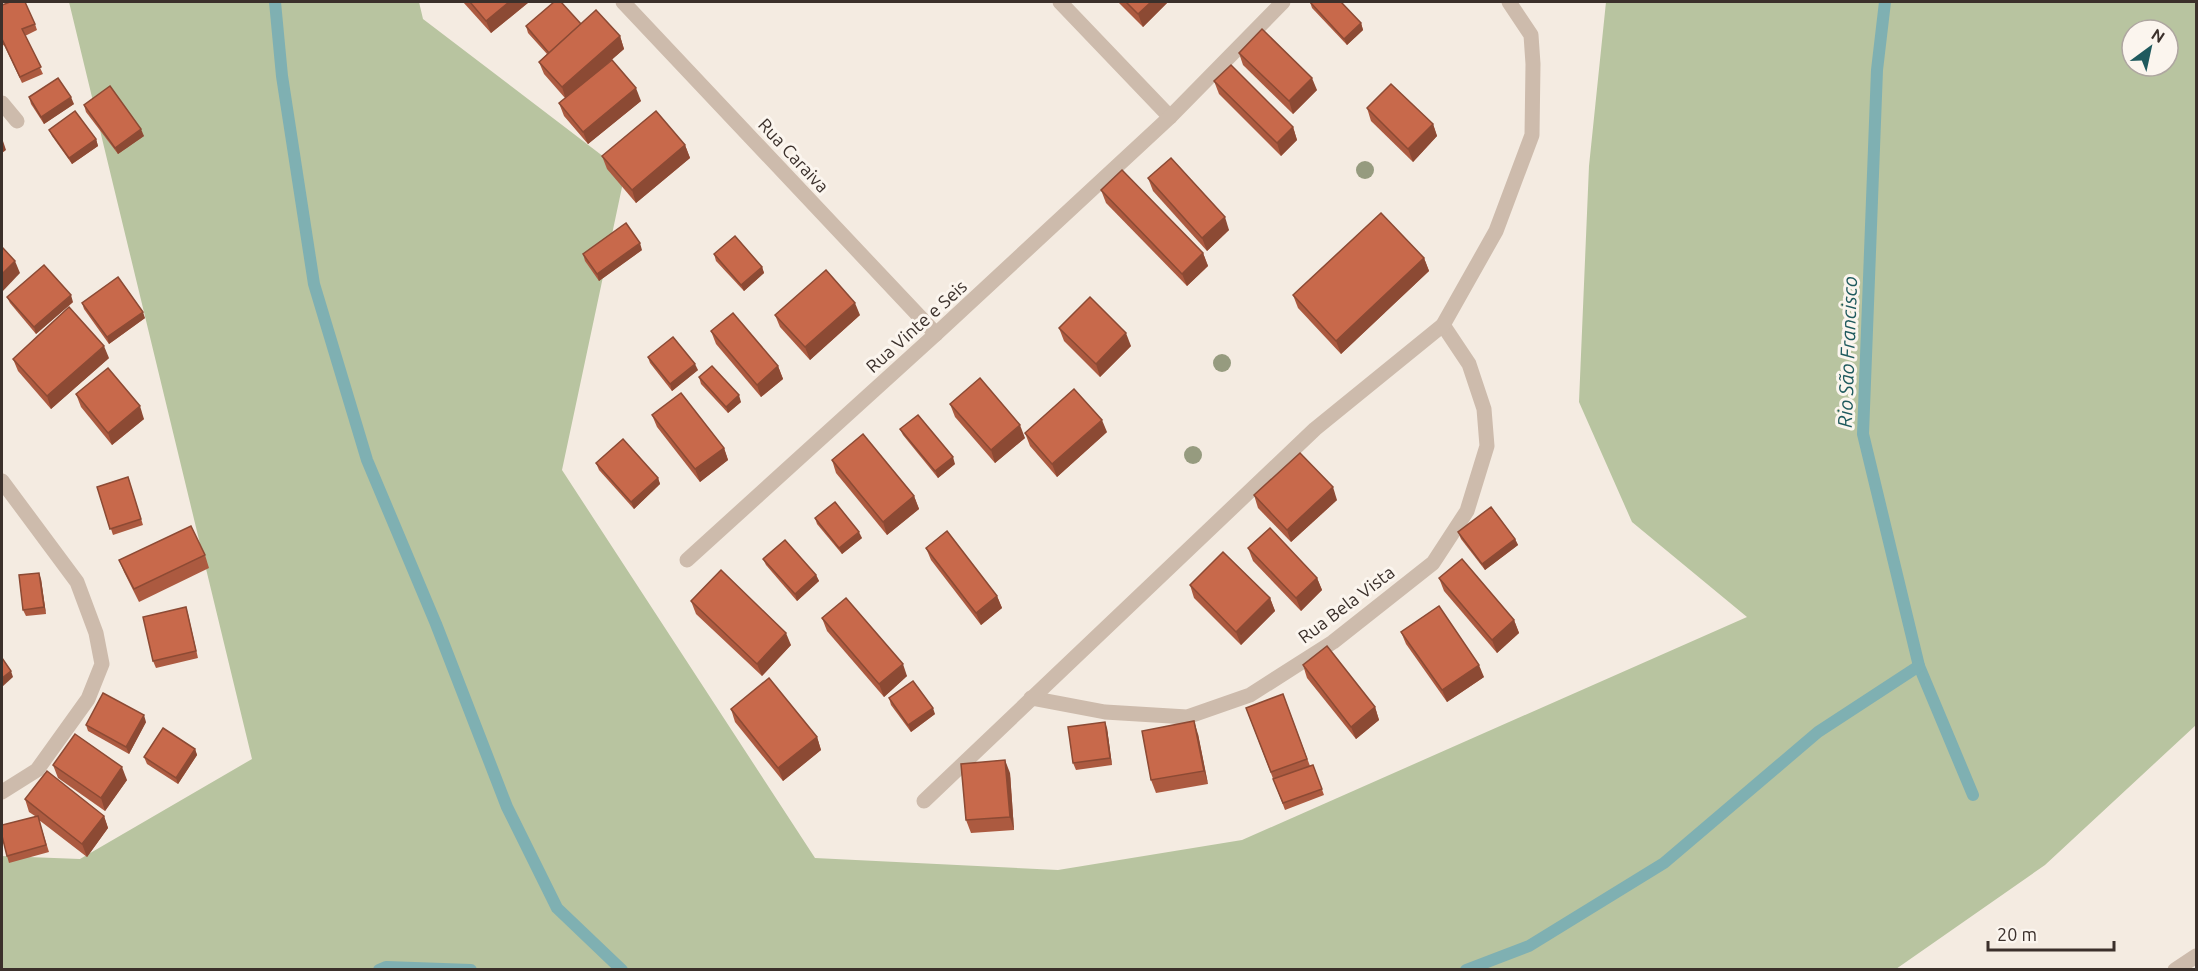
<svg xmlns="http://www.w3.org/2000/svg" width="2198" height="971" viewBox="0 0 2198 971" font-family="Ubuntu,sans-serif">
	<rect width="100%" height="100%" fill="#f4ebe1"/>
	<!-- green -->
	<path fill="#b8c4a0" fill-rule="evenodd" d="M69 2H419L423 19 625 173 562 470 815 858 1058 870 1242 840 1747 617 1632 522 1579 402 1589 166 1606 2H2196V725L2045 865 1896 969 2 970V856L80 859 252 759ZM2132 30H2168V66H2132Z"/>
	<g fill="none" stroke-linecap="round" stroke-linejoin="round">
		<!-- stream -->
		<g stroke="#7fb0b2" stroke-width="12">
			<path d="M275 2 282 76 314 284 367 460 436 624 507 807 557 908 622 970"/>
			<path d="M1885 2 1877 70 1863 434 1919 666 1973 795"/>
			<path d="M379 970 386 967 471 970"/>
			<path d="M1466 970 1529 946 1664 863 1818 732 1919 666"/>
		</g>
		<!-- minor -->
		<g stroke="#cdbbac" stroke-width="15">
			<path d="M623 2 936 334"/>
			<path d="M1060 2 1170 117"/>
			<path d="M2 103 17 121"/>
			<path d="M2 481 77 582 96 633 102 664 88 699 37 770 2 792"/>
			<path d="M687 560 936 334 1170 117 1283 2"/>
			<path d="M1031 698 1105 712 1187 717 1250 695 1333 642 1433 563 1467 511 1487 446 1484 409 1469 364 1443 325"/>
			<path d="M924 801 1315 429 1443 325 1496 231 1532 135 1533 64 1531 35 1509 2"/>
			<path d="M2175 970 2196 956"/>
		</g>
	</g>
	<!-- trees -->
	<g fill="#969b7f">
		<circle cx="1365" cy="170" r="9"/>
		<circle cx="1222" cy="363" r="9"/>
		<circle cx="1193" cy="455" r="9"/>
	</g>
	<!-- wall -->
	<g fill="#ac5a40">
		<path d="M463 2H529L491 33Z"/>
		<path d="M1118 2H1167V3L1143 27Z"/>
		<path d="M1310 2 1361 23 1363 30 1347 45 1312 8Z"/>
		<path d="M2 5 35 24 37 30 25 36 43 74 22 83 4 45 2 46Z"/>
		<path d="M581 24 620 36 624 49 603 67 641 101 588 144 564 116 559 103 565 98 544 74 539 62 547 54 528 33 526 26Z"/>
		<path d="M1239 53 1317 90 1293 114 1243 65Z"/>
		<path d="M1214 81 1293 127 1297 140 1281 156 1219 94Z"/>
		<path d="M29 97 74 104 44 124 31 104Z"/>
		<path d="M84 105 144 136 118 154 86 112Z"/>
		<path d="M1367 108 1433 124 1437 136 1413 162 1371 121Z"/>
		<path d="M49 130 96 139 98 146 72 164 52 136Z"/>
		<path d="M685 145 690 158 636 203 607 169 602 156Z"/>
		<path d="M1148 178 1229 230 1207 251 1153 191Z"/>
		<path d="M1101 190 1203 253 1208 266 1187 286 1106 203Z"/>
		<path d="M642 250 599 281 585 261 583 254Z"/>
		<path d="M714 254 762 267 764 273 744 291 716 261Z"/>
		<path d="M1424 258 1429 271 1341 354 1298 308 1293 295Z"/>
		<path d="M7 297 73 302 36 334 10 303Z"/>
		<path d="M82 303 145 318 109 344 84 309Z"/>
		<path d="M775 315H860L810 360 780 327Z"/>
		<path d="M1059 328 1131 346 1100 377 1064 341Z"/>
		<path d="M711 331 778 366 783 379 761 397 716 344Z"/>
		<path d="M648 357 698 370 672 391 650 363Z"/>
		<path d="M109 358 51 409 18 371 13 359Z"/>
		<path d="M699 377 741 402 728 413 701 384Z"/>
		<path d="M76 394 144 419 112 445 81 407Z"/>
		<path d="M950 404 1025 438 995 463 955 417Z"/>
		<path d="M652 415 724 448 728 460 700 482 657 427Z"/>
		<path d="M900 429 955 464 938 478 903 435Z"/>
		<path d="M1107 432 1057 477 1030 446 1025 433Z"/>
		<path d="M832 460 914 496 919 509 887 535 836 473Z"/>
		<path d="M596 463 658 478 660 484 634 509 599 470Z"/>
		<path d="M128 477 143 525 113 535 97 487Z"/>
		<path d="M1254 495 1337 500 1291 542 1258 508Z"/>
		<path d="M815 518 862 538 842 554 817 524Z"/>
		<path d="M1458 532 1515 539 1518 545 1485 570 1461 539Z"/>
		<path d="M926 548 997 596 1002 608 981 625 931 560Z"/>
		<path d="M1248 548 1317 578 1322 590 1301 611 1253 561Z"/>
		<path d="M205 555 209 568 139 602 124 572 119 560Z"/>
		<path d="M763 559 816 575 819 581 797 601 766 565Z"/>
		<path d="M1439 578 1514 620 1519 633 1497 653 1444 591Z"/>
		<path d="M41 579 46 614 26 616 23 610Z"/>
		<path d="M1190 585 1270 598 1275 611 1241 645 1194 598Z"/>
		<path d="M691 601 791 645 762 676 696 614Z"/>
		<path d="M186 607 188 614 198 658 156 668 153 661Z"/>
		<path d="M822 618 907 676 884 697 827 631Z"/>
		<path d="M1401 632 1484 677 1447 702 1406 644Z"/>
		<path d="M1303 665 1375 707 1379 720 1356 739 1307 678Z"/>
		<path d="M1283 694 1310 766 1313 765 1324 795 1285 810 1246 708Z"/>
		<path d="M889 698 935 714 911 732 891 705Z"/>
		<path d="M731 709 817 737 821 750 783 781 735 722Z"/>
		<path d="M146 722 129 754 88 731 86 725Z"/>
		<path d="M1107 728 1112 765 1076 770 1073 763Z"/>
		<path d="M1198 734 1208 784 1156 793 1151 780Z"/>
		<path d="M195 749 197 755 178 784 147 764 144 757Z"/>
		<path d="M53 765 127 780 105 811 58 778Z"/>
		<path d="M1010 773 1014 830 971 833 966 820Z"/>
		<path d="M25 799 104 816 108 828 87 857 39 820 49 852 9 863 7 856 35 816 29 812Z"/>
	</g>
	<!-- shaded-wall -->
	<g fill="#8c4a34">
		<path d="M509 2H529L491 33 486 21Z"/>
		<path d="M1151 2H1167V3L1143 27 1138 14Z"/>
		<path d="M1361 23 1363 30 1347 45 1344 39Z"/>
		<path d="M620 36 624 49 566 100 562 87Z"/>
		<path d="M1312 78 1317 90 1293 114 1289 101Z"/>
		<path d="M636 88 641 101 588 144 583 132Z"/>
		<path d="M71 97 74 104 44 124 41 117Z"/>
		<path d="M1433 124 1437 136 1413 162 1408 149Z"/>
		<path d="M1293 127 1297 140 1281 156 1277 143Z"/>
		<path d="M141 129 144 136 118 154 115 148Z"/>
		<path d="M2 138 6 150 2 153Z"/>
		<path d="M96 139 98 146 72 164 69 158Z"/>
		<path d="M685 145 690 158 636 203 632 190Z"/>
		<path d="M1225 217 1229 230 1207 251 1202 238Z"/>
		<path d="M640 243 642 250 599 281 597 274Z"/>
		<path d="M1203 253 1208 266 1187 286 1182 274Z"/>
		<path d="M1424 258 1429 271 1341 354 1336 341Z"/>
		<path d="M15 261 20 273 2 292V274Z"/>
		<path d="M762 267 764 273 744 291 741 285Z"/>
		<path d="M71 295 73 302 36 334 34 327Z"/>
		<path d="M855 303 860 315 810 360 805 347Z"/>
		<path d="M143 312 145 318 109 344 107 337Z"/>
		<path d="M1126 333 1131 346 1100 377 1096 364Z"/>
		<path d="M104 346 109 358 51 409 47 396Z"/>
		<path d="M695 364 698 370 672 391 670 384Z"/>
		<path d="M778 366 783 379 761 397 757 385Z"/>
		<path d="M739 395 741 402 728 413 726 407Z"/>
		<path d="M140 406 144 419 112 445 108 433Z"/>
		<path d="M1102 420 1107 432 1057 477 1052 464Z"/>
		<path d="M1020 425 1025 438 995 463 991 450Z"/>
		<path d="M724 448 728 460 700 482 695 469Z"/>
		<path d="M953 457 955 464 938 478 935 471Z"/>
		<path d="M658 478 660 484 634 509 631 502Z"/>
		<path d="M1333 487 1337 500 1291 542 1287 530Z"/>
		<path d="M914 496 919 509 887 535 883 522Z"/>
		<path d="M859 532 862 538 842 554 839 548Z"/>
		<path d="M1515 539 1518 545 1485 570 1482 564Z"/>
		<path d="M39 573 41 579 46 614 44 607Z"/>
		<path d="M816 575 819 581 797 601 795 594Z"/>
		<path d="M1317 578 1322 590 1301 611 1296 598Z"/>
		<path d="M997 596 1002 608 981 625 976 613Z"/>
		<path d="M1270 598 1275 611 1241 645 1236 632Z"/>
		<path d="M1514 620 1519 633 1497 653 1492 640Z"/>
		<path d="M786 633 791 645 762 676 757 664Z"/>
		<path d="M903 664 907 676 884 697 879 684Z"/>
		<path d="M1479 665 1484 677 1447 702 1442 690Z"/>
		<path d="M11 671 13 677 2 687V678Z"/>
		<path d="M1375 707 1379 720 1356 739 1351 727Z"/>
		<path d="M933 708 935 714 911 732 908 725Z"/>
		<path d="M144 715 146 722 129 754 126 747Z"/>
		<path d="M1194 721 1198 734 1208 784 1204 771Z"/>
		<path d="M1105 722 1107 728 1112 765 1110 758Z"/>
		<path d="M817 737 821 750 783 781 778 768Z"/>
		<path d="M195 749 197 755 178 784 176 778Z"/>
		<path d="M1005 760 1010 773 1014 830 1010 817Z"/>
		<path d="M122 767 127 780 105 811 101 798Z"/>
		<path d="M104 816 108 828 87 857 82 844Z"/>
	</g>
	<!-- building -->
	<g fill="#c8694b" stroke="#8c4a34" stroke-width="1.5">
		<path d="M10 2H25L35 24 22 29 41 67 20 77 2 39V5Z"/>
		<path d="M470 2H509L486 21Z"/>
		<path d="M554 2H561L581 24 549 53 526 26Z"/>
		<path d="M1126 2H1151L1138 14Z"/>
		<path d="M1310 2H1341L1361 23 1344 39Z"/>
		<path d="M596 10 620 36 562 87 539 62Z"/>
		<path d="M1262 29 1312 78 1289 101 1239 53Z"/>
		<path d="M612 60 636 88 583 132 559 103Z"/>
		<path d="M1231 65 1293 127 1277 143 1214 81Z"/>
		<path d="M58 78 71 97 41 117 29 97Z"/>
		<path d="M1391 84 1433 124 1408 149 1367 108Z"/>
		<path d="M110 86 141 129 115 148 84 105Z"/>
		<path d="M75 111 96 139 69 158 49 130Z"/>
		<path d="M656 111 685 145 632 190 602 156Z"/>
		<path d="M1171 158 1225 217 1202 238 1148 178Z"/>
		<path d="M1122 170 1203 253 1182 274 1101 190Z"/>
		<path d="M1381 213 1424 258 1336 341 1293 295Z"/>
		<path d="M626 223 640 243 597 274 583 254Z"/>
		<path d="M735 236 762 267 741 285 714 254Z"/>
		<path d="M2 247 15 261 2 274Z"/>
		<path d="M44 265 71 295 34 327 7 297Z"/>
		<path d="M826 270 855 303 805 347 775 315Z"/>
		<path d="M118 277 143 312 107 337 82 303Z"/>
		<path d="M1090 297 1126 333 1096 364 1059 328Z"/>
		<path d="M69 307 104 346 47 396 13 359Z"/>
		<path d="M733 313 778 366 757 385 711 331Z"/>
		<path d="M673 337 695 364 670 384 648 357Z"/>
		<path d="M712 366 739 395 726 407 699 377Z"/>
		<path d="M108 368 140 406 108 433 76 394Z"/>
		<path d="M980 378 1020 425 991 450 950 404Z"/>
		<path d="M1074 389 1102 420 1052 464 1025 433Z"/>
		<path d="M681 393 724 448 695 469 652 415Z"/>
		<path d="M918 415 953 457 935 471 900 429Z"/>
		<path d="M863 434 914 496 883 522 832 460Z"/>
		<path d="M623 439 658 478 631 502 596 463Z"/>
		<path d="M1300 453 1333 487 1287 530 1254 495Z"/>
		<path d="M128 477 141 519 110 529 97 487Z"/>
		<path d="M835 502 859 532 839 548 815 518Z"/>
		<path d="M1491 507 1515 539 1482 564 1458 532Z"/>
		<path d="M191 526 205 555 134 589 119 560Z"/>
		<path d="M1270 528 1317 578 1296 598 1248 548Z"/>
		<path d="M947 531 997 596 976 613 926 548Z"/>
		<path d="M785 540 816 575 795 594 763 559Z"/>
		<path d="M1223 552 1270 598 1236 632 1190 585Z"/>
		<path d="M1462 559 1514 620 1492 640 1439 578Z"/>
		<path d="M721 570 786 633 757 664 691 601Z"/>
		<path d="M39 573 44 607 23 610 19 575Z"/>
		<path d="M846 598 903 664 879 684 822 618Z"/>
		<path d="M1439 606 1479 665 1442 690 1401 632Z"/>
		<path d="M186 607 196 651 153 661 143 617Z"/>
		<path d="M1327 646 1375 707 1351 727 1303 665Z"/>
		<path d="M2 658 11 671 2 678Z"/>
		<path d="M769 678 817 737 778 768 731 709Z"/>
		<path d="M913 681 933 708 908 725 889 698Z"/>
		<path d="M103 693 144 715 126 747 86 725Z"/>
		<path d="M1283 694 1307 759 1271 772 1246 708Z"/>
		<path d="M1194 721 1204 771 1151 780 1142 731Z"/>
		<path d="M1105 722 1110 758 1073 763 1068 727Z"/>
		<path d="M163 728 195 749 176 778 144 757Z"/>
		<path d="M75 734 122 767 101 798 53 765Z"/>
		<path d="M1005 760 1010 817 966 820 961 764Z"/>
		<path d="M1313 765 1322 789 1283 803 1273 779Z"/>
		<path d="M47 771 104 816 82 844 25 799Z"/>
		<path d="M38 816 46 845 7 856 2 836V825Z"/>
	</g>
	<g text-anchor="middle" dominant-baseline="central" stroke-width="6" stroke-linejoin="round" paint-order="stroke">
		<!-- street labels -->
		<g font-size="18" fill="#3b302b" stroke="#fbf5ee">
			<text transform="translate(794 155) rotate(47)">Rua Caraiva</text>
			<text transform="translate(916 326) rotate(-42)">Rua Vinte e Seis</text>
			<text transform="translate(1346 604) rotate(-37)">Rua Bela Vista</text>
		</g>
		<!-- water labels -->
		<g font-size="20" font-style="italic" fill="#1f5a5e" stroke="#fbf5ee">
			<text transform="translate(1847 352) rotate(-88)">Rio São Francisco</text>
		</g>
	</g>
	<!-- border -->
	<rect width="2198" height="971" fill="none" stroke="#3b302b" stroke-width="6"/>
	<!-- north arrow -->
	<g transform="translate(2150 48) rotate(33)"><circle r="28" fill="#fbf5ee" stroke="#aea6a0" stroke-width="1.5"/>
	<path d="M0-4.5L10 22L0 15L-10 22Z" fill="#1f5a5e"/>
	<text y="-9" font-size="16" font-weight="bold" text-anchor="middle" fill="#3b302b">N</text>
	</g>
	<!-- scale -->
	<path d="M1988 941v9h126v-9" fill="none" stroke="#3b302b" stroke-width="3"/>
	<text x="1997" y="941" font-size="18" fill="#3b302b" stroke="#fbf5ee" stroke-width="4.5" paint-order="stroke">20 m</text>
</svg>
